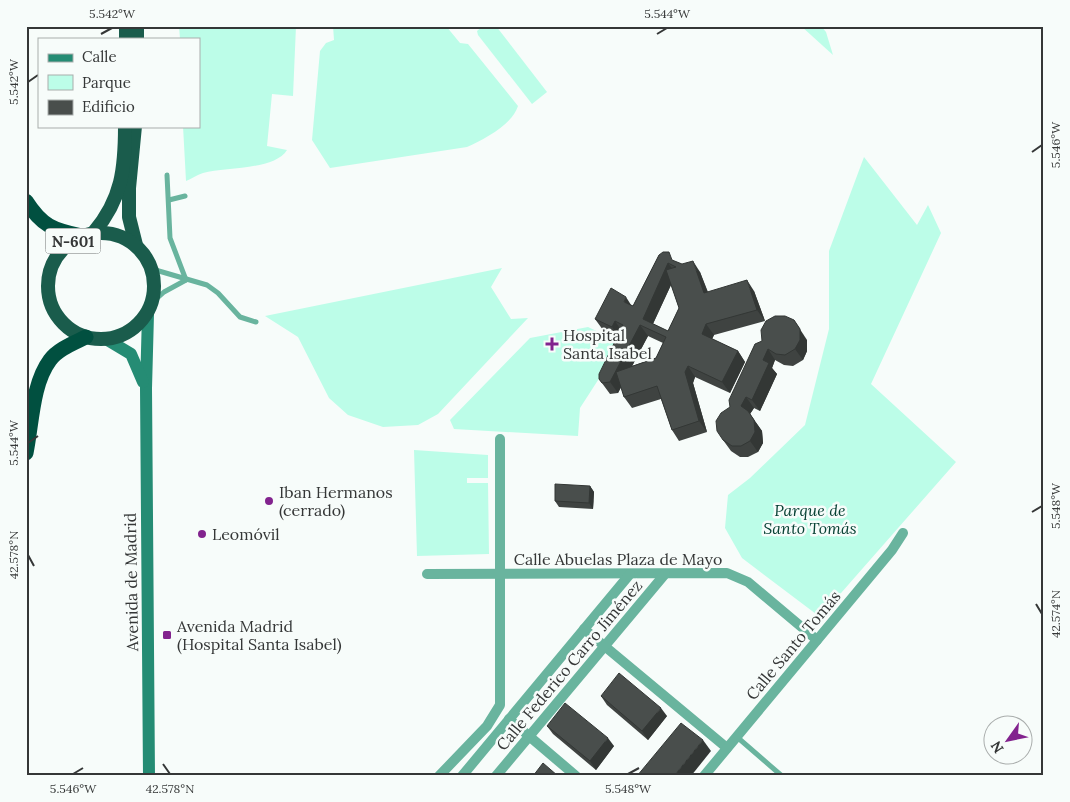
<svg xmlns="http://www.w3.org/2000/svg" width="1070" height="802" viewBox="0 0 1070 802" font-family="Lora,serif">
	<rect width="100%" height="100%" fill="#f7fcfa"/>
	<!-- green -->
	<g fill="#bcfde8">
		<path d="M179 26H296L293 96 272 94 267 146 287 150C275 170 226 167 203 173 197 175 191 179 186 181L183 126H199V39H180Z"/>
		<path d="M333 26H446L460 43 468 44 518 106C512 125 484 139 467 147L330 168 312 140 320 51 326 43 334 40Z"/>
		<path d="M483 26H496L547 92 532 104 478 35 477 31Z"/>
		<path d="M801 26H821L826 32 833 55Z"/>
		<path d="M864 157 917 225 928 205 941 233 871 384 956 462 820 617 742 558 725 528 728 495 750 478 805 425 829 329V251Z"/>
		<path d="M502 268 491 287 511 319 528 318 438 414 418 425 383 427 348 415 329 398 298 337 265 316Z"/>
		<path d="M588 327 622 343 580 408 578 436 454 429 450 420 530 338Z"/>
		<path d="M414 450 488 455V478H467V483H488L489 554 417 556Z"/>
	</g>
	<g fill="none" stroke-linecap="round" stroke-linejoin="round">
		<!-- service -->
		<g stroke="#69b49e" stroke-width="5">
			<path d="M167 175 170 238 186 280"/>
			<path d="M169 200 185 196"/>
			<path d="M152 269 207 285 218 293 240 317 256 322"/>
			<path d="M154 301 164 292 186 280"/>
			<path d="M737 737 782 776"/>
		</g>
		<!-- minor -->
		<g stroke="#69b49e" stroke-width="10">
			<path d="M427 574 727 573 748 582 817 640"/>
			<path d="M584 629 727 748"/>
			<path d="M509 719 576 776"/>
			<path d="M439 776 487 726 500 705V439"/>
			<path d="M462 776 630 574"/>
			<path d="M496 776 665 574"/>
			<path d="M704 776 892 550 903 533"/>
		</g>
		<!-- secondary -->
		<g stroke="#258c74" stroke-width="12">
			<path d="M148 314 146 388 149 776"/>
			<path d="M106 339 131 354 143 382"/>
		</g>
		<!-- trunk -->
		<g stroke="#1a5c4c" stroke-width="14">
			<path d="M126 39V26"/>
			<path d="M137 39V26"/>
			<path d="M135 126 129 188V217L136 245"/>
			<path d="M94 232C122 199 125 168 125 126"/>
			<circle cx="101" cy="286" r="53"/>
		</g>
		<!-- motorway -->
		<g stroke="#015040" stroke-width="15">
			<path d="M26 201C42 226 53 230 82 236"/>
			<path d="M26 453C32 424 32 384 50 360 58 349 74 343 86 337"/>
		</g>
	</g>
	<!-- wall -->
	<g fill="#3f4341" fill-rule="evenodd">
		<path d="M659 255 700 272 708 292 754 291 765 321 714 335 712 339 738 351 745 362 730 393 695 377 693 383 707 432 679 441 672 430 661 399 632 408 624 397 621 387 618 393 610 394 599 379 618 337 603 330 595 319 631 305 633 306ZM671 285 679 308 668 331 653 324ZM648 336 663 343 656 358 632 366Z"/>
		<path d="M807 340V351L803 360 793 366 784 365 775 360 772 368 777 374 760 411 754 408 750 414 762 431 763 443 758 452 748 457H740L731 451 723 440 730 407 755 344Z"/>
		<path d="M590 486 594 492 593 509 559 507 555 501Z"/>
		<path d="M601 696 667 716 648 740 607 705Z"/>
		<path d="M547 726 614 746 596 770 553 734Z"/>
	</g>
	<!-- shaded-wall -->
	<g fill="#333735">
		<path d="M693 261 700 272 712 304 704 293Z"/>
		<path d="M668 263 676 274 650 330 643 319Z"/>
		<path d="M747 280 754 291 765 321 757 310Z"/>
		<path d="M626 297 633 308 624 302Z"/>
		<path d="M794 320 807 340V351L803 360 795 349Z"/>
		<path d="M615 321 622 332 620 338 612 327Z"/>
		<path d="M706 324 714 335 709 345 702 334Z"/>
		<path d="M640 325 648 336 618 393 610 382Z"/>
		<path d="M768 349 775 360 772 368 777 374 760 411 752 400 763 360Z"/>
		<path d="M738 351 745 362 730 393 722 382Z"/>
		<path d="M688 366 695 377 693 383 707 432 699 421 685 372Z"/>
		<path d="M746 397 754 408 750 414 762 431 763 443 758 452 750 441 741 406Z"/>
		<path d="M590 486 594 492 593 509 589 503Z"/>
		<path d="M661 708 667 716 648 740 642 731Z"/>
		<path d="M608 738 614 746 596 770 590 761Z"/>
		<path d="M703 740 711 751 691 776H674Z"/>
	</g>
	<!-- building -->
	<g fill="#494e4c" stroke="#333735" fill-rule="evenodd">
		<path d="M663 252H669L672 260 682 264 693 261 704 293 747 280 757 310 706 324 702 334 738 351 722 382 688 366 685 372 699 421 672 430 657 386 624 397 616 372 656 358 666 337 640 325 610 382 602 383 599 379V374L623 325 615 321 612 327 595 319 611 288 626 297 624 302 633 306 659 255ZM668 263 676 267 666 270 679 308 668 331 643 319Z"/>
		<path d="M775 316H785L794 320 800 329V340L795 349 785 355 776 354 768 349 763 360 769 363 752 400 746 397 741 406 748 411 754 420 755 432 750 441 741 446H732L723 440 717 431 716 421 721 413 730 407 729 400 755 344 762 341 761 330 766 321Z"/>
		<path d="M555 484 590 486 589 503 555 501Z"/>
		<path d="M619 673 661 708 642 731 601 696Z"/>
		<path d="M565 703 608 738 590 761 547 726Z"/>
		<path d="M681 723 703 740 674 776H637Z"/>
		<path d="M543 763 558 776H533Z"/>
	</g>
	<!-- ticks -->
	<path fill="none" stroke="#353737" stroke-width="2" d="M101 34 112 28M657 34 667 28M28 82 38 75M1032 152 1042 145M28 443 38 436M1032 512 1042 506M28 555 34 566M1036 604 1042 614M163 764 170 774M73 774 83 768M628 774 639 768"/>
	<!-- markers -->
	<g fill="#82238e" stroke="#f7fcfa" stroke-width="2">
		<path d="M549.5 336.5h5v5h5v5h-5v5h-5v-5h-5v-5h5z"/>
		<circle cx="269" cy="501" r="5"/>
		<circle cx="202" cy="534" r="5"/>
		<rect x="162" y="630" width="10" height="10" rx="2.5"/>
	</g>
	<g text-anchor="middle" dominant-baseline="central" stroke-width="5" stroke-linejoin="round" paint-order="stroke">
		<!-- shield labels -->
		<rect fill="#f7fcfa" stroke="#6f7272" stroke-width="1" x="45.5" y="228.5" width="55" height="25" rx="4"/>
		<g font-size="15" font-weight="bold" fill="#353737">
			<text x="73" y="241">N-601</text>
		</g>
		<!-- poi labels -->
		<g font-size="16" fill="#353737" stroke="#f7fcfa" text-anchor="start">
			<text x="563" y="335">Hospital<tspan x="563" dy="18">Santa Isabel</tspan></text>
			<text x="279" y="492">Iban Hermanos<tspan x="279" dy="18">(cerrado)</tspan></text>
			<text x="212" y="534">Leomóvil</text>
			<text x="177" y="626">Avenida Madrid<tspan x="177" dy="18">(Hospital Santa Isabel)</tspan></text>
		</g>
		<!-- park labels -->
		<g font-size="16" font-style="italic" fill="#074134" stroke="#f7fcfa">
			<text x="810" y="510">Parque de<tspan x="810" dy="18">Santo Tomás</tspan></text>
		</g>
		<!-- street labels -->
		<g font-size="16" fill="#353737" stroke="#f7fcfa">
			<text x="618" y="559">Calle Abuelas Plaza de Mayo</text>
			<text transform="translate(131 582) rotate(-91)">Avenida de Madrid</text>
			<text transform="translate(793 645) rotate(-50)">Calle Santo Tomás</text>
			<text transform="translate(569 665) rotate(-50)">Calle Federico Carro Jiménez</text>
		</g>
	</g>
	<!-- border -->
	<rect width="1070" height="802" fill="none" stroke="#f7fcfa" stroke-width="55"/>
	<!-- legend -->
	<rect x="38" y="38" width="162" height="90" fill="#f7fcfa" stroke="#a9adac"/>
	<rect x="48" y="54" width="25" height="8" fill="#258c74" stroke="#a9adac"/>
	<text x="82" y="62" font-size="15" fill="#353737">Calle</text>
	<rect x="48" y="75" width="25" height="15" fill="#bcfde8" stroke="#a9adac"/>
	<text x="82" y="88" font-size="15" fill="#353737">Parque</text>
	<rect x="48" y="100" width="25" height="15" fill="#494e4c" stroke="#a9adac"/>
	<text x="82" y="112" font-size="15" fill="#353737">Edificio</text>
	<!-- north arrow -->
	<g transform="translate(1008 740) rotate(237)"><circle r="24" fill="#f7fcfa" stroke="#a9adac"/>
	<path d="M0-4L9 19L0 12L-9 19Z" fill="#82238e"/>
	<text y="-8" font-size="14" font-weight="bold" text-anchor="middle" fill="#353737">N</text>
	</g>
	<rect x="28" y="28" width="1014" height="746" fill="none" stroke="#353737" stroke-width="2"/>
	<g font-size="12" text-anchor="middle" fill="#353737">
		<text x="112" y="18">5.542°W</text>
		<text x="667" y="18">5.544°W</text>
		<text transform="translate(14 82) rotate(-90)" y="4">5.542°W</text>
		<text transform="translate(1056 145) rotate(-90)" y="4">5.546°W</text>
		<text transform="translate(14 443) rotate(-90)" y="4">5.544°W</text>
		<text transform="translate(1056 506) rotate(-90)" y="4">5.548°W</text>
		<text transform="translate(14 555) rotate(-90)" y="4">42.578°N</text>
		<text transform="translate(1056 614) rotate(-90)" y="4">42.574°N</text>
		<text x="73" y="793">5.546°W</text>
		<text x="170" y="793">42.578°N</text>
		<text x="628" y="793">5.548°W</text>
	</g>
</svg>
